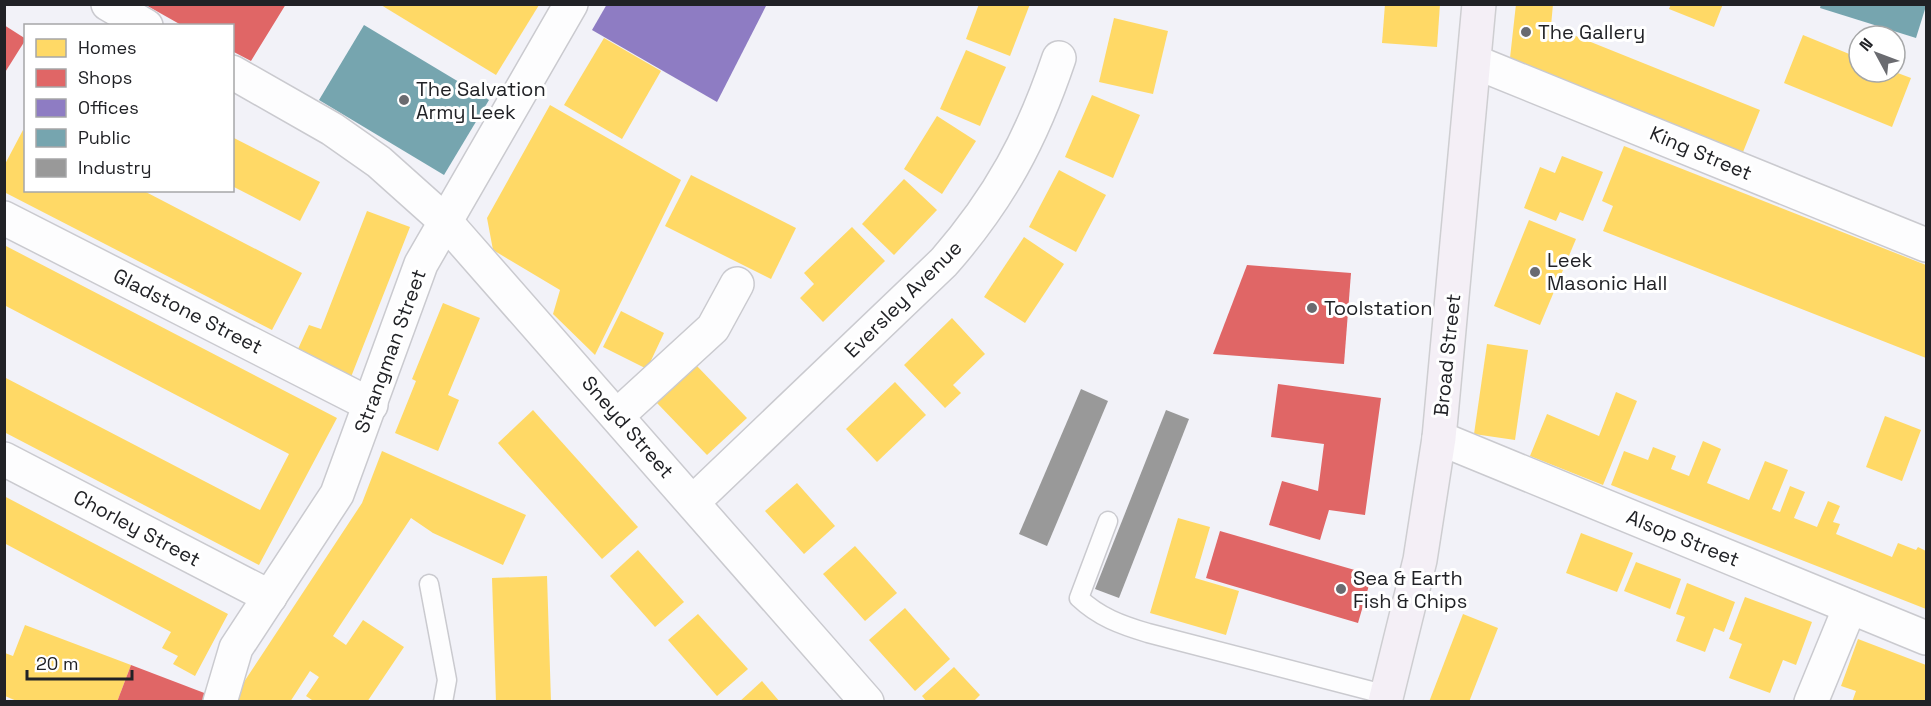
<svg xmlns="http://www.w3.org/2000/svg" width="1931" height="706" viewBox="0 0 1931 706" font-family="'Space Grotesk',sans-serif">
	<rect width="100%" height="100%" fill="#f2f2f8"/>
	<!-- homes -->
	<g fill="#ffd966">
		<path d="M979 4H1030L1010 56 966 39Z"/>
		<path d="M1385 4H1440L1437 47 1382 43Z"/>
		<path d="M1516 4H1553L1551 26 1760 110 1743 152 1510 58Z"/>
		<path d="M1671 4H1723L1714 27 1669 9Z"/>
		<path d="M381 5H539L496 75Z"/>
		<path d="M1114 18 1168 31 1153 94 1099 82Z"/>
		<path d="M1803 35 1859 58V72H1895L1911 78 1892 127 1784 83Z"/>
		<path d="M604 38 661 71 622 139 564 105Z"/>
		<path d="M966 50 1006 67 980 126 940 109Z"/>
		<path d="M1092 95 1140 115 1113 178 1065 157Z"/>
		<path d="M550 105 681 180 595 355 553 314 560 290 493 250 487 218Z"/>
		<path d="M937 116 976 141 942 194 904 169Z"/>
		<path d="M23 130 26 190H142L302 273 272 330 4 192V166Z"/>
		<path d="M232 137 320 182 300 221 232 186Z"/>
		<path d="M1624 146 1926 265V358L1603 231 1613 206 1602 201Z"/>
		<path d="M1562 156 1603 172 1583 221 1560 212 1556 221 1524 208 1540 167 1555 173Z"/>
		<path d="M1059 170 1106 195 1076 252 1029 227Z"/>
		<path d="M691 175 796 228 771 279 665 226Z"/>
		<path d="M904 179 937 210 894 255 862 224Z"/>
		<path d="M367 211 410 227 351 377 298 349 309 325 321 329Z"/>
		<path d="M1529 220 1576 239 1540 325 1494 306Z"/>
		<path d="M852 227 885 261 823 322 800 298 814 284 804 273Z"/>
		<path d="M1024 237 1064 264 1025 323 984 297Z"/>
		<path d="M4 245 337 418 259 565 4 432V377L260 510 289 454 4 305Z"/>
		<path d="M443 303 480 318 448 395 459 400 438 451 395 433 416 381 412 379Z"/>
		<path d="M621 311 664 333 647 369 603 347Z"/>
		<path d="M952 318 985 354 953 385 961 393 945 408 904 365Z"/>
		<path d="M1487 344 1528 350 1515 440 1474 434Z"/>
		<path d="M696 365 747 418 707 455 657 403Z"/>
		<path d="M895 382 926 415 877 462 846 429Z"/>
		<path d="M1616 392 1637 401 1603 485 1530 456 1547 414 1599 436Z"/>
		<path d="M533 410 638 527 602 559 498 443Z"/>
		<path d="M1885 416 1921 430 1902 481 1866 467Z"/>
		<path d="M1703 441 1721 449 1707 483 1749 500 1765 461 1788 470 1772 509 1780 512 1790 486 1805 492 1794 518 1817 527 1828 501 1840 506 1833 522 1840 524 1836 534 1892 557 1898 543 1916 550 1918 547 1926 551V609L1611 485 1624 451 1648 460 1653 447 1676 456 1671 469 1689 476Z"/>
		<path d="M382 451 526 515 503 565 433 533 411 518 333 636 346 645 363 620 404 647 367 702H315L306 696 319 677 310 671 290 702H241L234 697 362 503Z"/>
		<path d="M797 483 835 526 804 554 765 511Z"/>
		<path d="M4 496 228 614 195 676 173 664 178 656 162 648 171 632 4 543Z"/>
		<path d="M1178 518 1210 527 1195 578 1239 591 1226 635 1150 613Z"/>
		<path d="M1581 533 1633 553 1617 592 1566 573Z"/>
		<path d="M855 546 897 593 865 621 823 574Z"/>
		<path d="M638 550 684 602 655 627 610 576Z"/>
		<path d="M1636 562 1681 579 1670 609 1624 591Z"/>
		<path d="M547 576 551 702H496L492 578Z"/>
		<path d="M1687 583 1735 602 1724 632 1714 628 1705 652 1676 641 1685 617 1676 614Z"/>
		<path d="M1745 597 1812 622 1796 665 1783 660 1770 693 1729 678 1742 644 1729 639Z"/>
		<path d="M905 608 950 659 915 691 869 640Z"/>
		<path d="M698 614 748 669 717 696 668 640Z"/>
		<path d="M1463 614 1498 628 1469 702H1429Z"/>
		<path d="M25 625 131 665 117 702H19L5 696V653L13 656Z"/>
		<path d="M1858 639 1926 665V702H1852L1856 691 1841 686Z"/>
		<path d="M954 667 980 695 973 702H927L922 696Z"/>
		<path d="M762 681 780 702H739Z"/>
	</g>
	<!-- shops -->
	<g fill="#e06666">
		<path d="M144 4H286L251 61 232 51V26H183Z"/>
		<path d="M4 25 26 39 4 74Z"/>
		<path d="M1247 265 1351 273 1344 364 1213 354Z"/>
		<path d="M1278 384 1381 398 1365 515 1329 510 1320 540 1269 525 1282 481 1318 491 1324 444 1271 437Z"/>
		<path d="M1220 531 1372 575 1358 623 1206 578Z"/>
		<path d="M131 665 207 694 204 702H117Z"/>
	</g>
	<!-- offices -->
	<path fill="#8e7cc3" d="M607 4H767L717 102 592 30Z"/>
	<!-- public -->
	<g fill="#76a5af">
		<path d="M1821 4H1922L1926 6 1916 38 1820 8Z"/>
		<path d="M364 25 489 100 444 175 319 100Z"/>
	</g>
	<!-- industry -->
	<g fill="#999">
		<path d="M1081 389 1108 401 1047 546 1019 534Z"/>
		<path d="M1166 410 1189 419 1119 598 1095 589Z"/>
	</g>
	<g fill="none" stroke-linecap="round" stroke-linejoin="round">
		<defs>
			<g id="service">
				<path d="M1108 521 1079 598C1099 617 1121 625 1148 633L1387 695"/>
				<path d="M429 584 447 680 443 702"/>
			</g>
			<g id="minor">
				<path d="M1475 62 1926 245"/>
				<path d="M4 218 371 405"/>
				<path d="M618 415 713 328 737 284"/>
				<path d="M1439 438 1926 638"/>
				<path d="M4 459 270 597"/>
				<path d="M693 502 944 262C1000 198 1032 138 1059 58"/>
				<path d="M220 702 236 648 337 494 421 264 571 4"/>
				<path d="M1811 702 1850 607"/>
			</g>
			<g id="tertiary">
				<path d="M108 4 146 26"/>
				<path d="M232 72 332 129 379 162 445 221 867 702"/>
			</g>
			<path id="trunk" d="M1385 702 1420 560 1439 438 1479 4"/>
		</defs>
		<!-- service casing -->
		<use href="#service" stroke="#cacacf" stroke-width="21"/>
		<!-- minor casing -->
		<use href="#minor" stroke="#cacacf" stroke-width="36"/>
		<!-- tertiary casing -->
		<use href="#tertiary" stroke="#cacacf" stroke-width="36"/>
		<!-- trunk casing -->
		<use href="#trunk" stroke="#ceced1" stroke-width="36"/>
		<!-- service -->
		<use href="#service" stroke="#fdfdfe" stroke-width="18"/>
		<!-- minor -->
		<use href="#minor" stroke="#fdfdfe" stroke-width="33"/>
		<!-- tertiary -->
		<use href="#tertiary" stroke="#fdfdfe" stroke-width="33"/>
		<!-- trunk -->
		<use href="#trunk" stroke="#f4eff6" stroke-width="33"/>
	</g>
	<!-- markers -->
	<g fill="#6a6b70" stroke="#fff" stroke-width="2">
		<circle cx="1526" cy="32" r="6"/>
		<circle cx="404" cy="100" r="6"/>
		<circle cx="1535" cy="272" r="6"/>
		<circle cx="1312" cy="308" r="6"/>
		<circle cx="1341" cy="589" r="6"/>
	</g>
	<g text-anchor="middle" dominant-baseline="central" stroke-width="6" stroke-linejoin="round" paint-order="stroke">
		<!-- poi labels -->
		<g font-size="20" fill="#212226" stroke="#fff" text-anchor="start">
			<text x="1538" y="32">The Gallery</text>
			<text x="416" y="89">The Salvation<tspan x="416" dy="23">Army Leek</tspan></text>
			<text x="1547" y="260">Leek<tspan x="1547" dy="23">Masonic Hall</tspan></text>
			<text x="1324" y="308">Toolstation</text>
			<text x="1353" y="578">Sea &amp; Earth<tspan x="1353" dy="23">Fish &amp; Chips</tspan></text>
		</g>
		<!-- street labels -->
		<g font-size="20" fill="#212226" stroke="#fff">
			<text transform="translate(1701 153) rotate(23)">King Street</text>
			<text transform="translate(903 299) rotate(-45)">Eversley Avenue</text>
			<text transform="translate(188 311) rotate(27)">Gladstone Street</text>
			<text transform="translate(390 351) rotate(-70)">Strangman Street</text>
			<text transform="translate(1447 355) rotate(-84)">Broad Street</text>
			<text transform="translate(628 427) rotate(49)">Sneyd Street</text>
			<text transform="translate(137 528) rotate(28)">Chorley Street</text>
			<text transform="translate(1683 538) rotate(22)">Alsop Street</text>
		</g>
	</g>
	<!-- border -->
	<rect width="1931" height="706" fill="none" stroke="#212226" stroke-width="12"/>
	<!-- legend -->
	<rect x="24" y="24" width="210" height="168" fill="#ffffff" stroke="#a6a7a8" stroke-width="1.5"/>
	<rect x="36" y="39" width="30" height="18" fill="#ffd966" stroke="#a6a7a8" stroke-width="1.5"/>
	<text x="78" y="54" font-size="18" fill="#212226">Homes</text>
	<rect x="36" y="69" width="30" height="18" fill="#e06666" stroke="#a6a7a8" stroke-width="1.5"/>
	<text x="78" y="84" font-size="18" fill="#212226">Shops</text>
	<rect x="36" y="99" width="30" height="18" fill="#8e7cc3" stroke="#a6a7a8" stroke-width="1.5"/>
	<text x="78" y="114" font-size="18" fill="#212226">Offices</text>
	<rect x="36" y="129" width="30" height="18" fill="#76a5af" stroke="#a6a7a8" stroke-width="1.5"/>
	<text x="78" y="144" font-size="18" fill="#212226">Public</text>
	<rect x="36" y="159" width="30" height="18" fill="#999999" stroke="#a6a7a8" stroke-width="1.5"/>
	<text x="78" y="174" font-size="18" fill="#212226">Industry</text>
	<!-- north arrow -->
	<g transform="translate(1877 54) rotate(311)"><circle r="28" fill="#ffffff" stroke="#a6a7a8" stroke-width="1.5"/>
	<path d="M0-4.5L10 22L0 15L-10 22Z" fill="#6a6b70"/>
	<text y="-9" font-size="16" font-weight="bold" text-anchor="middle" fill="#212226">N</text>
	</g>
	<!-- scale -->
	<path d="M27 670v9h105v-9" fill="none" stroke="#212226" stroke-width="3"/>
	<text x="36" y="670" font-size="18" fill="#212226" stroke="#ffffff" stroke-width="4.5" paint-order="stroke">20 m</text>
</svg>
